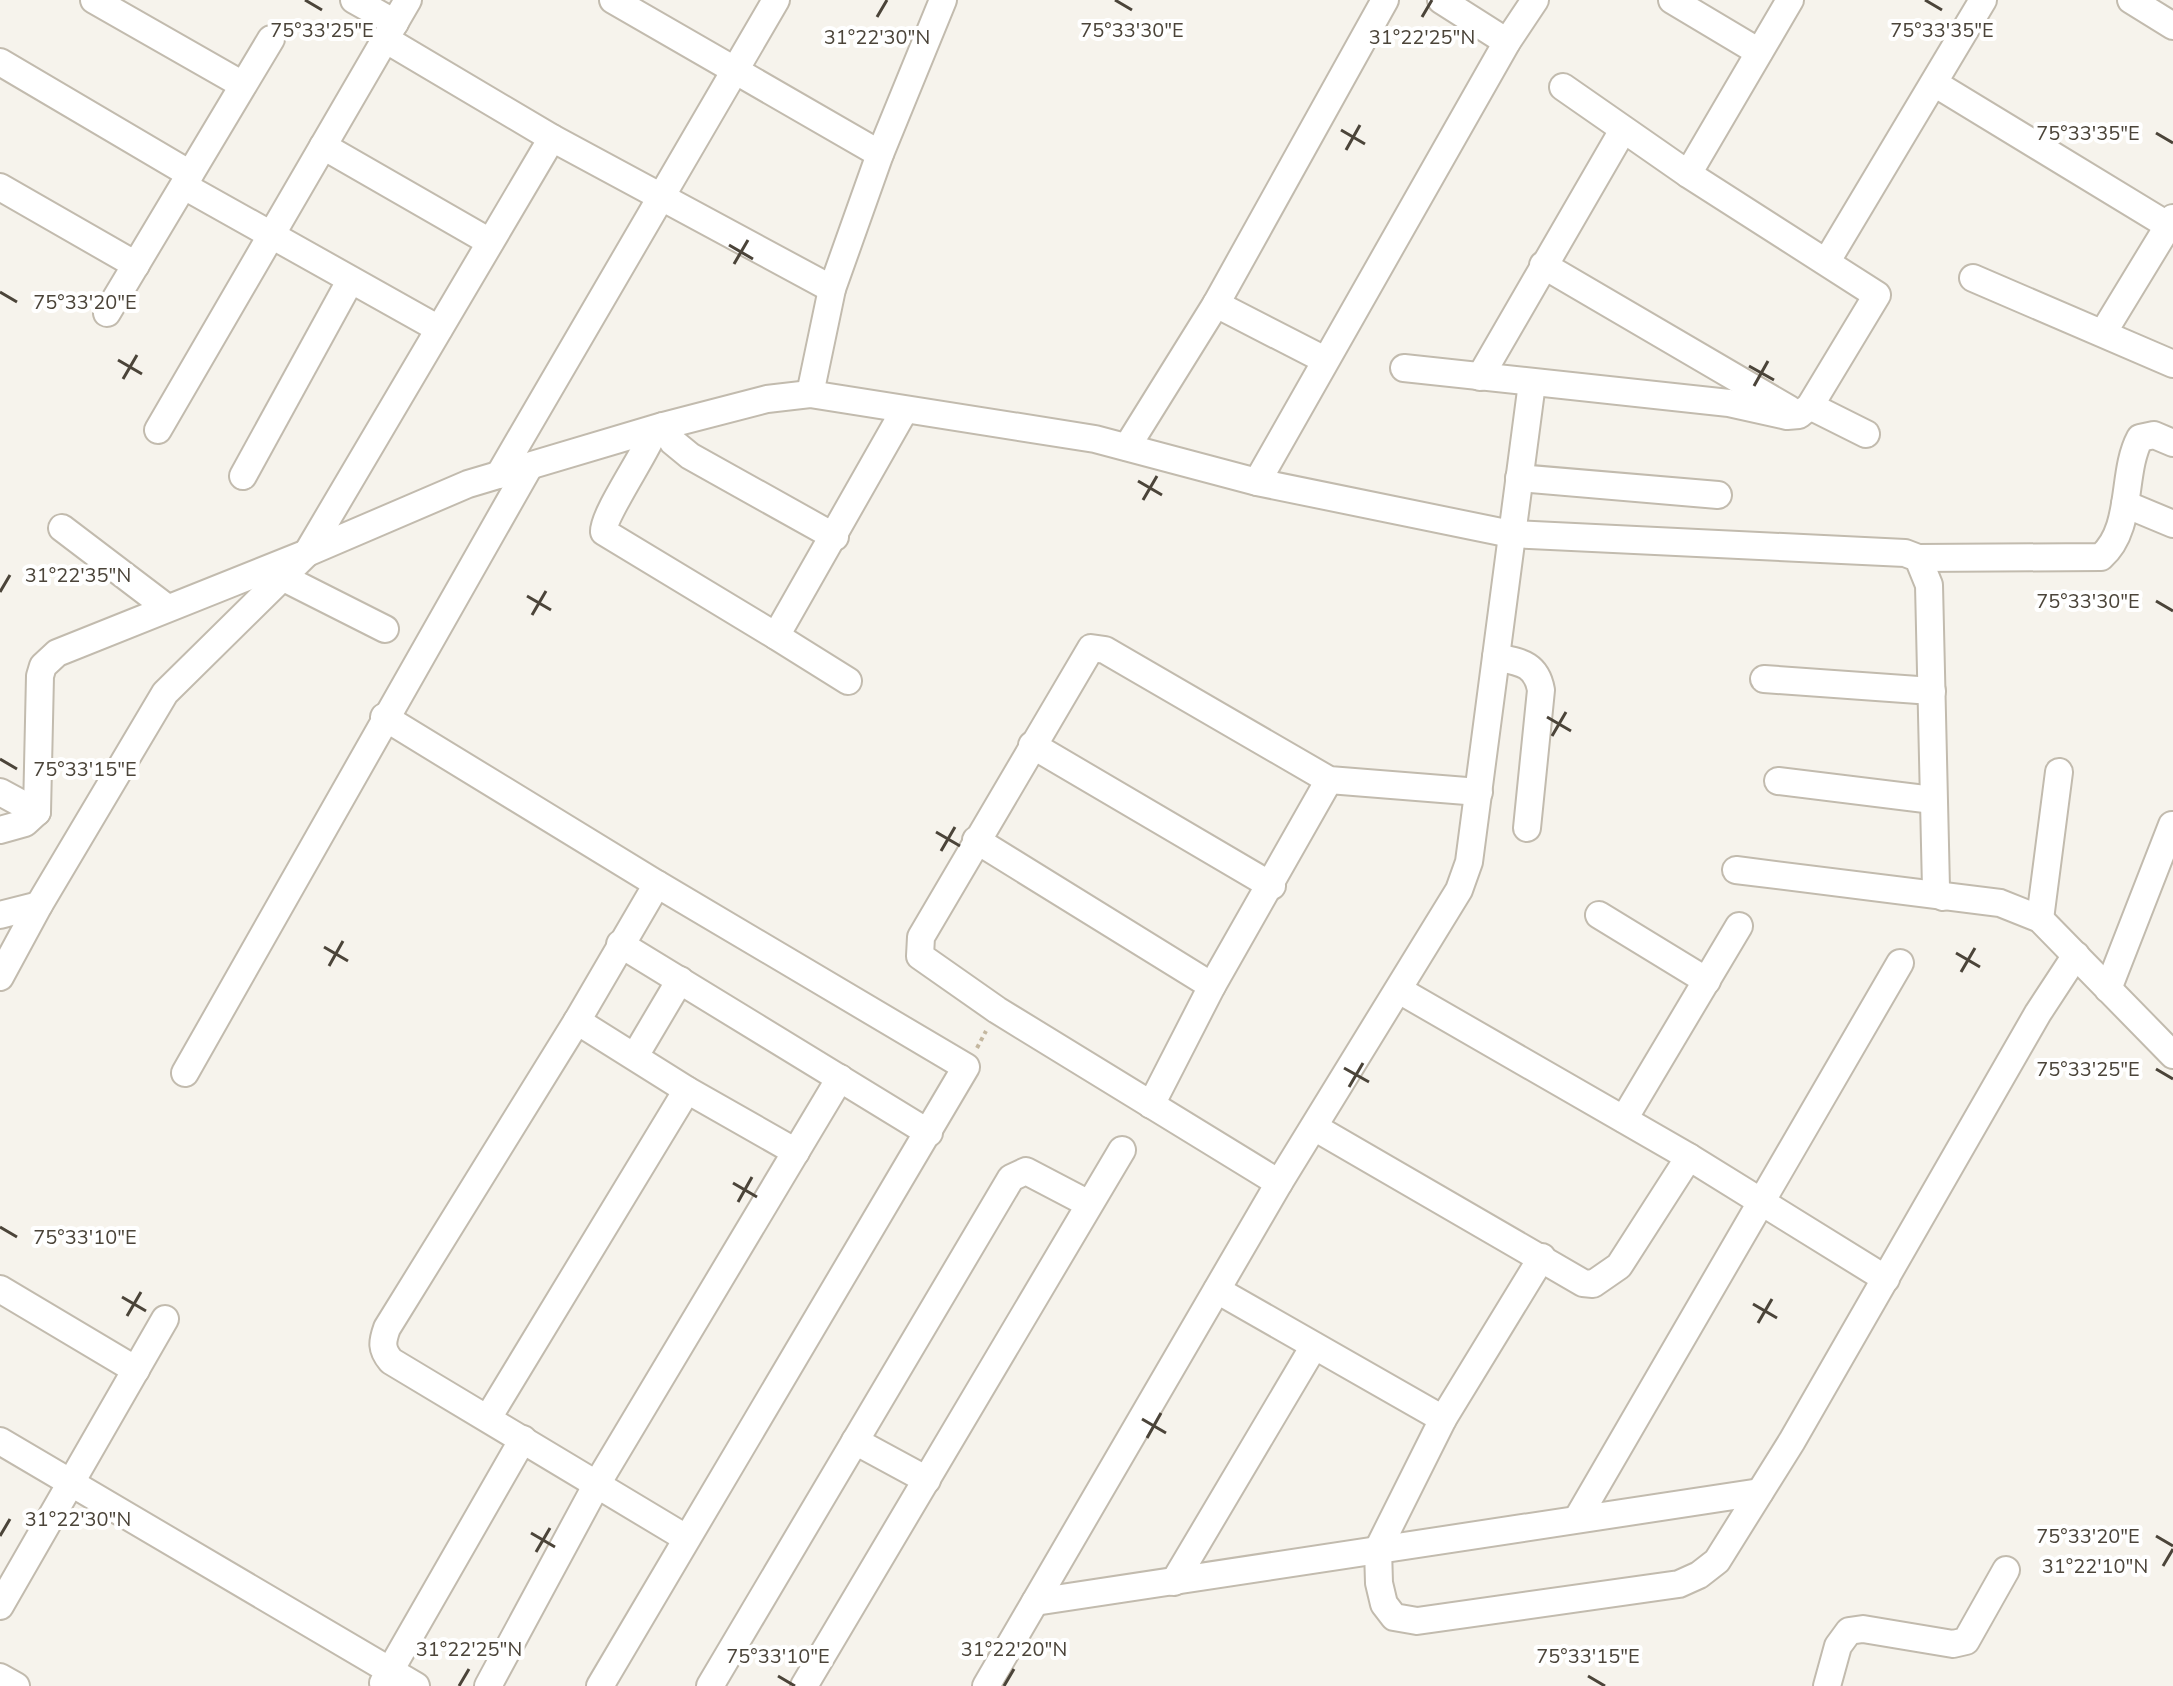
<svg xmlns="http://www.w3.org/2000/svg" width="2173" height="1686" viewBox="0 0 2173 1686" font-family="'Nunito Sans',sans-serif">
	<rect width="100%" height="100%" fill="#f6f3ec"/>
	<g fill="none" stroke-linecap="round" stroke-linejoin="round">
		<defs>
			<g id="minor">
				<path d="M94 0 243 85"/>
				<path d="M354 0 395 23"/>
				<path d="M613 0 880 154"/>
				<path d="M1441 0 1507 42"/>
				<path d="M1672 0 1759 52"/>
				<path d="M2131 0 2173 26"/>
				<path d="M385 39 552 138 832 289"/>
				<path d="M0 62 190 174"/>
				<path d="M1934 83 2169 226"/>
				<path d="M323 146 490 242"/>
				<path d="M1688 174 1790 0"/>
				<path d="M184 186 439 329"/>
				<path d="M0 187 136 265"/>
				<path d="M1827 261 1983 0"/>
				<path d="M1543 265 1789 409"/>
				<path d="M1973 278 2173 364"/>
				<path d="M1216 304 1325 360"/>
				<path d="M107 313 271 39"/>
				<path d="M2103 333 2173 218"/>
				<path d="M1404 368 1729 403 1787 416 1799 415 1810 406 1877 295 1688 174 1563 87"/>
				<path d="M1480 377 1623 130"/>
				<path d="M810 394 832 289 880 154 943 0"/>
				<path d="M1810 406 1866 434"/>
				<path d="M663 426 673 442 690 456 835 537"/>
				<path d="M655 429C647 452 602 516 604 532L776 636 904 411"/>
				<path d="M158 430 408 0"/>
				<path d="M1127 447 1216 304 1385 0"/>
				<path d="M499 475 776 0"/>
				<path d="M243 476 350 281"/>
				<path d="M1519 478 1718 495"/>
				<path d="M1257 482 1507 42 1535 0"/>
				<path d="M2125 504 2173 524"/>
				<path d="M62 528 166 607"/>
				<path d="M1918 558 2101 557C2134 528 2121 473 2140 438L2154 435 2173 443"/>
				<path d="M282 577 385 629"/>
				<path d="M776 636 848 681"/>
				<path d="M1496 657C1519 662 1536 663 1541 690L1527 828"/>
				<path d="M1764 679 1932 691"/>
				<path d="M384 717 657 884 577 1021 387 1328C382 1342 381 1349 391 1361L686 1538"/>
				<path d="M1032 745 1272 886"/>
				<path d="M1778 781 1933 800"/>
				<path d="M0 792 37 812"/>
				<path d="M0 830 25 823 37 812 40 676 43 666 57 653 307 553 468 484 663 426 767 399 810 394 1095 439 1257 482 1511 534 1905 553 1918 558 1929 585 1936 888 1943 897"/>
				<path d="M976 840 1212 986"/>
				<path d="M1736 870 2000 903 2040 919 2173 1055"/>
				<path d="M0 915 39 905"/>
				<path d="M1599 915 1707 981"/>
				<path d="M2040 919 2059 772"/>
				<path d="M620 944 929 1133"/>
				<path d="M0 977 39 905 165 693 307 553 552 138"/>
				<path d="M2108 989 2172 825"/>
				<path d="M1399 990 1689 1157 1886 1279"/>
				<path d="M577 1021 687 1090 796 1152"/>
				<path d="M635 1056 680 980"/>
				<path d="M185 1073 529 467"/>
				<path d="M1151 1105 1212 986 1329 780"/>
				<path d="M1624 1119 1739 926"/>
				<path d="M1314 1127 1583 1283 1593 1284 1619 1266 1689 1157"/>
				<path d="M1279 1183 997 1010 920 956 921 937 1091 648 1105 650 1329 780 1479 792"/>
				<path d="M1542 1257 1443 1419 1378 1549 1379 1583 1384 1604 1394 1617 1417 1621 1679 1584 1699 1575 1717 1561 1792 1441 2038 1013 2076 955"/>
				<path d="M0 1289 136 1370"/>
				<path d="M1217 1290 1443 1419"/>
				<path d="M488 1418 687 1090"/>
				<path d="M0 1441 416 1686"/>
				<path d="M855 1441 927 1480"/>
				<path d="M1577 1519 1900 963"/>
				<path d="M1174 1582 1314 1346"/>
				<path d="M1035 1602 1760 1492"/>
				<path d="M0 1606 165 1319"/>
				<path d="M0 1677 16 1686"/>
				<path d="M383 1683 523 1439"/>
				<path d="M488 1686 597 1484 840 1078"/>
				<path d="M600 1686 966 1067 657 884"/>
				<path d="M710 1686 1011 1178 1026 1171 1089 1204"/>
				<path d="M804 1686 1122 1150"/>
				<path d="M986 1686 1279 1183 1459 890 1469 862 1532 383"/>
				<path d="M1827 1686 1838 1646 1849 1631 1863 1629 1953 1644 1966 1641 2006 1570"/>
			</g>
		</defs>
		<!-- minor casing -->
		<use href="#minor" stroke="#c2bbae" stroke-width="30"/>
		<!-- path -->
		<path stroke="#c4b79f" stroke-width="4" stroke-dasharray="4 4" stroke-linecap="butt" d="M977 1048 986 1031"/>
		<!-- minor -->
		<use href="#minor" stroke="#fff" stroke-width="26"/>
	</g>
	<!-- ticks -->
	<path fill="none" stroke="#4b4439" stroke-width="3" d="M305 0 322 10M1115 0 1132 10M1925 0 1942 10M877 17 887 0M1422 17 1432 0M1341 130 1365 144M2156 133 2173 143M1346 150 1360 125M729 245 753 259M734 264 748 240M0 292 17 302M118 360 142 374M1749 366 1774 380M123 379 137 355M1754 386 1768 361M1138 481 1162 495M1143 500 1157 476M0 592 10 575M527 596 551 610M2156 601 2173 611M532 615 546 591M1547 717 1571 731M1552 736 1566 712M0 759 17 769M936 832 960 846M941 851 955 827M324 947 348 961M1956 953 1980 967M329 966 343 941M1961 972 1975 948M1344 1068 1369 1082M2156 1069 2173 1079M1349 1087 1363 1063M733 1183 757 1197M738 1202 752 1177M0 1227 17 1237M122 1297 146 1311M1753 1304 1777 1318M127 1316 141 1292M1758 1323 1772 1299M1142 1419 1166 1433M1147 1438 1161 1413M531 1533 555 1547M0 1536 10 1519M2156 1536 2173 1546M536 1552 550 1528M2163 1566 2173 1549M778 1676 795 1686M1588 1676 1605 1686M459 1686 469 1669M1004 1686 1014 1669"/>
	<g font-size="20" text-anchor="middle" fill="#4b4439" stroke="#fff" stroke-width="8" stroke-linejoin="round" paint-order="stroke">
		<text x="322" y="37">75°33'25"E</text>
		<text x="1132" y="37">75°33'30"E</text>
		<text x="1942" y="37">75°33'35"E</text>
		<text x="877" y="44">31°22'30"N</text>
		<text x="1422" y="44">31°22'25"N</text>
		<text x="2088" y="140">75°33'35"E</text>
		<text x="85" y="309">75°33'20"E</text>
		<text x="78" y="582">31°22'35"N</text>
		<text x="2088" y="608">75°33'30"E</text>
		<text x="85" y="776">75°33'15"E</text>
		<text x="2088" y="1076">75°33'25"E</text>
		<text x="85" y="1244">75°33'10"E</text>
		<text x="78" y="1526">31°22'30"N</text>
		<text x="2088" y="1543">75°33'20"E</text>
		<text x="2095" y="1573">31°22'10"N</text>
		<text x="469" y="1656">31°22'25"N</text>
		<text x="1014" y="1656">31°22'20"N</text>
		<text x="778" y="1663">75°33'10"E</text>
		<text x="1588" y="1663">75°33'15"E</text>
	</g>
</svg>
